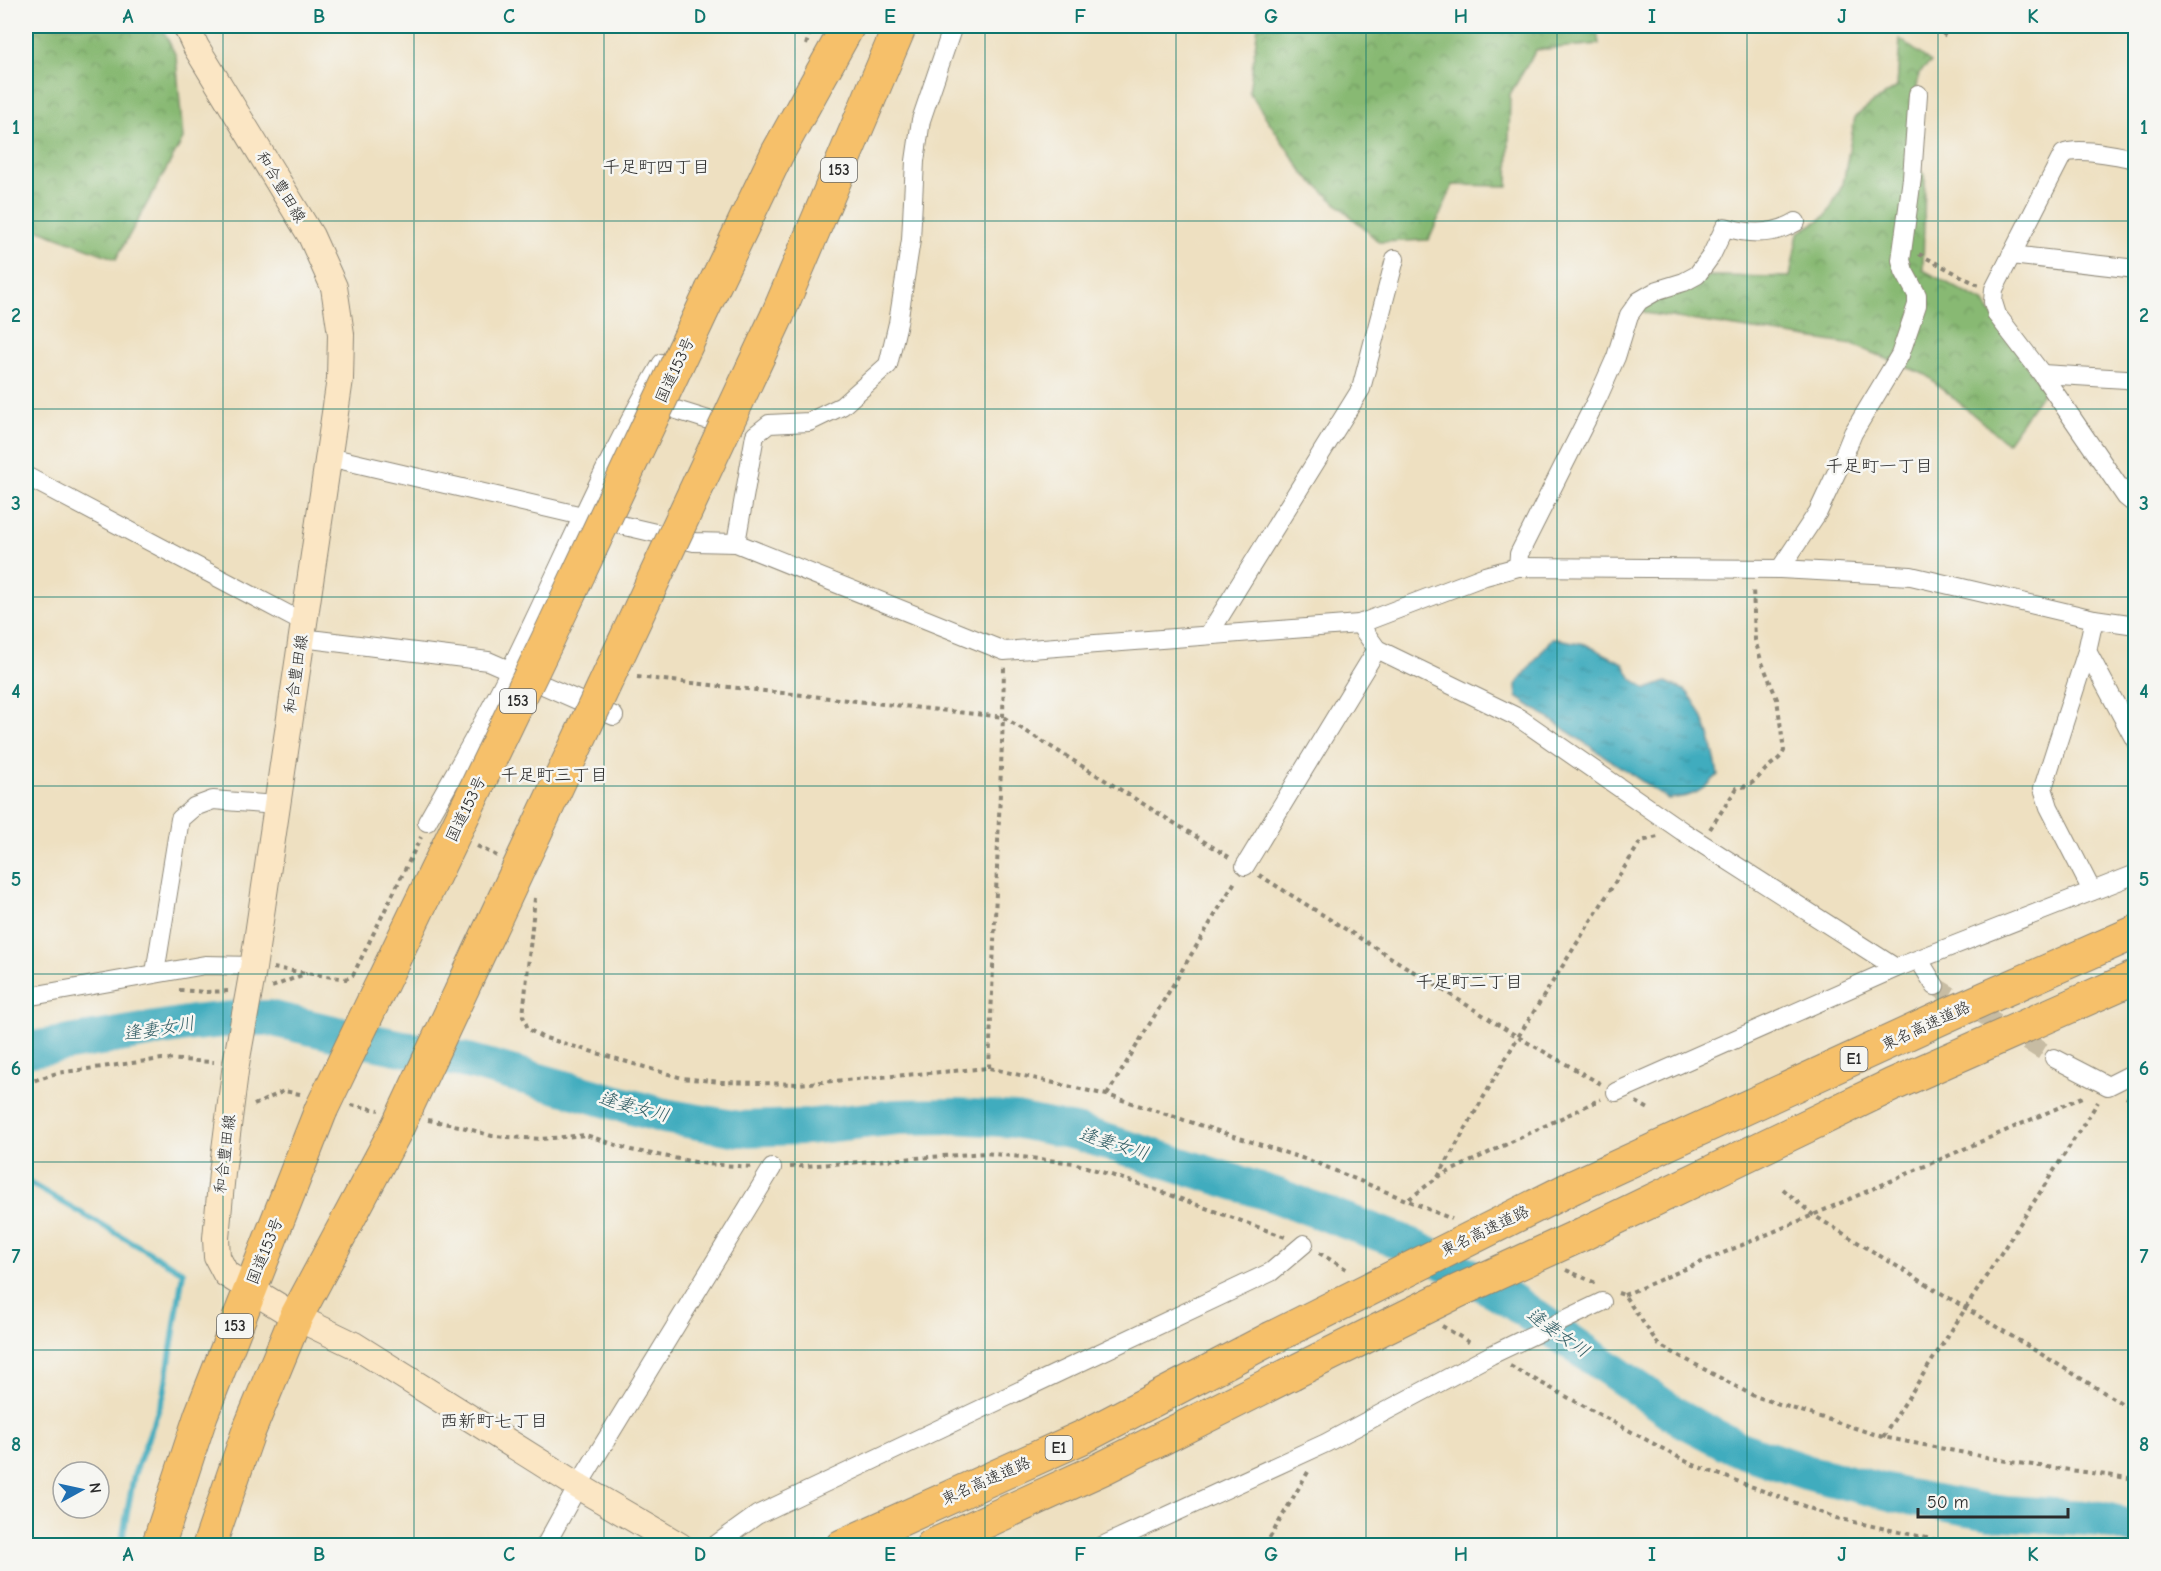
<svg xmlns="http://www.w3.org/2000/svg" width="2161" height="1571" viewBox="0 0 2161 1571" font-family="'Comic Neue','Klee One',sans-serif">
	<defs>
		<pattern id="forest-crowns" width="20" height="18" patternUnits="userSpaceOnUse" patternTransform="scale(1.5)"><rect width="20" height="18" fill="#88b973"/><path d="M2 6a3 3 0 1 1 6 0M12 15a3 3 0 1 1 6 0" fill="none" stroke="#6f975f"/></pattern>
		<pattern id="water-ripples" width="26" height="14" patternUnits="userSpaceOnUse" patternTransform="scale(1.5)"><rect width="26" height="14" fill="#3facbe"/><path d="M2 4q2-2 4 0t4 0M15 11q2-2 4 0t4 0" fill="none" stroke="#358c9b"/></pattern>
	</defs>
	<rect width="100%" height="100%" fill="#f6f6f2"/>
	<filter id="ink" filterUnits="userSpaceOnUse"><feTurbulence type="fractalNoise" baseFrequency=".0167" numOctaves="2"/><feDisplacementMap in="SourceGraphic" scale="12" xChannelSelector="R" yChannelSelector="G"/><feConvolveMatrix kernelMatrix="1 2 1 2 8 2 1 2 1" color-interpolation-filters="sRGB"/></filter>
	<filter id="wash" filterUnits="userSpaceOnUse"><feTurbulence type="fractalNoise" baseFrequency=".008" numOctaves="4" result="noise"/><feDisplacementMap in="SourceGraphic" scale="24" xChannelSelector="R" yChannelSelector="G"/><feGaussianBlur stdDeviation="1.35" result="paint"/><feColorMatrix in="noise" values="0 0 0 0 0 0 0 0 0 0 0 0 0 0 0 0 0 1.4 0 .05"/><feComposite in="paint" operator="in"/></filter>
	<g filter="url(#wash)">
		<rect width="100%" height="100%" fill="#eee0c1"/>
		<!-- forest -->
		<g fill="url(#forest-crowns)" stroke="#5a724f" stroke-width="1.5">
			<path d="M26 26H161L176 56 183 139 116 259 26 225Z"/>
			<path d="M1258 26H1596L1599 44 1536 50 1510 94 1508 186 1453 185 1429 240 1379 242 1304 174 1249 92Z"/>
			<path d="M1900 39 1931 62 1919 73 1907 159 1925 175 1923 270 1985 303 2044 391 2007 443 1926 375 1853 345 1645 313 1641 308 1661 296 1710 276 1790 277 1798 233 1826 216 1843 184 1855 117 1874 102 1897 87Z"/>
		</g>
		<!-- water -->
		<path fill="url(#water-ripples)" stroke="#356c74" stroke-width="1.5" d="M1552 638 1585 644 1623 663 1632 679 1647 689 1666 682C1672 685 1682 688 1687 692 1705 712 1714 750 1718 775 1699 794 1694 796 1668 799L1517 697 1516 685Z"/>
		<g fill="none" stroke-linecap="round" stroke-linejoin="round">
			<!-- stream -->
			<path stroke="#3facbe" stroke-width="6" d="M26 1181 183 1272 164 1395 134 1475 121 1546"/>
			<!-- river -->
			<path stroke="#3facbe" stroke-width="36" d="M26 1050 193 1023 243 1018H269L363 1040 472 1062 664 1116 739 1129 806 1127 897 1117 957 1116 1015 1120 1079 1133 1275 1195 1400 1241 1450 1265 1506 1297 1683 1420 1739 1449 1809 1473 1903 1496 1990 1512 2101 1519 2136 1528"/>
		</g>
	</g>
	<g filter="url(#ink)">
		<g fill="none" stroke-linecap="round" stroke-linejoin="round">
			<!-- street-tunnel -->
			<path stroke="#c7bca3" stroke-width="18" stroke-dasharray="18 9" stroke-linecap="butt" d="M1935 986 2054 1058"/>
			<defs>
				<g id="street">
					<path d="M2136 159C2118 156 2078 146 2063 154L1994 289 1993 302 1997 315 2042 374 2126 497 2136 505"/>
					<path d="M2011 255 2136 269"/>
					<path d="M2042 374 2126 379 2136 382"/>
					<path d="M651 402 734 428"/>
					<path d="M329 457 694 542 736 543 1004 651 1359 624 1485 576 1518 567 1780 569 1911 576 2094 619 2136 625"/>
					<path d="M26 476 304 623"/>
					<path d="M736 543 755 435 769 424 809 422 842 406 888 365 898 323 911 240 915 161 921 120 953 26"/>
					<path d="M1518 567 1519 554 1599 395 1616 357 1629 315 1639 301 1658 290 1684 282 1697 275 1711 256 1725 227C1750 235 1774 235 1796 222"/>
					<path d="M1780 569 1818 512 1840 465 1853 433 1900 355 1917 305V295L1904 271 1901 260 1912 178 1918 94"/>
					<path d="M1359 624 1377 649 1519 718 1682 831 1896 968"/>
					<path d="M1209 634 1361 389 1395 259"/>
					<path d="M302 638 488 661 614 716"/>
					<path d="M2087 651 2136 742"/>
					<path d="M427 822C455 772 485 722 510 670 561 567 604 461 662 363"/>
					<path d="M1245 866 1377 649"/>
					<path d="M2092 891 2049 807 2043 788 2087 651 2094 619"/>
					<path d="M1919 960 1935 986"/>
					<path d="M155 973 180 819 194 807 213 800 276 805"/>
					<path d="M26 997 205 965 253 966"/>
					<path d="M2054 1058 2108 1086 2136 1072"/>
					<path d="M1616 1092 1896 968 2136 874"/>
					<path d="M545 1546 578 1486 772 1168"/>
					<path d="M714 1546 757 1515 1271 1272 1304 1244"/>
					<path d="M1102 1546 1326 1443 1491 1355 1602 1302"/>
				</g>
				<g id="secondary">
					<path d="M186 26 196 47 311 236 334 287 341 334 340 379 252 975"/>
					<path d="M236 1064 222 1173 216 1238 217 1257 226 1274 296 1317 354 1345 578 1486 680 1546"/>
				</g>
				<g id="highway">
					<path d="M712 290 777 154 848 26"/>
					<path d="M778 314 900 26"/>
					<path d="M1573 1187 1952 1013 2136 932"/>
					<path d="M1583 1234 1892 1085 2136 977"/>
					<path d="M158 1546 201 1415 321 1110"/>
					<path d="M209 1546 248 1433 296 1317 397 1128"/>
					<path d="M842 1546 1085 1436 1270 1339"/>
					<path d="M932 1546 1101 1469 1292 1373"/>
				</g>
			</defs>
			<!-- street casing -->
			<use href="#street" stroke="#8c8676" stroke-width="20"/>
			<!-- secondary casing -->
			<use href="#secondary" stroke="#8c8676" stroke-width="28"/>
			<!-- highway casing -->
			<use href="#highway" stroke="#8c8676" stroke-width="35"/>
			<!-- path -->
			<g stroke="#8c8676" stroke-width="4" stroke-dasharray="4.5 4.5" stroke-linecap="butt">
				<path d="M1943 36 1950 26"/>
				<path d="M806 45 812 26"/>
				<path d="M2135 89 2136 88"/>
				<path d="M1919 254 1978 285"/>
				<path d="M637 677 1003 717 1229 857"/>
				<path d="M1710 829 1737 788C1752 786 1757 779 1766 769 1773 762 1780 760 1784 751L1777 699 1761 660 1755 640 1753 587"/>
				<path d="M477 846 497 856"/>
				<path d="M1259 875 1518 1037 1601 1084"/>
				<path d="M535 898 523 1016 528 1029 542 1037 682 1078 721 1082 798 1084 989 1068 1107 1095 1218 1131 1314 1162 1452 1219"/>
				<path d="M273 968 346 979 353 975 421 837"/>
				<path d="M272 987 307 973"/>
				<path d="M179 990 206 992 228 991"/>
				<path d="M989 1068 1003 717 1004 667"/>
				<path d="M26 1083 57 1073 162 1059 214 1062"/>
				<path d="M1107 1095 1236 880"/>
				<path d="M2126 1097 2136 1103"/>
				<path d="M1636 1102 1649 1109"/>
				<path d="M254 1105 284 1091 300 1094"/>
				<path d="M351 1105 379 1110"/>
				<path d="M428 1120 459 1126 492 1136 541 1139 586 1135 631 1150 706 1164 753 1167"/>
				<path d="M790 1167 986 1153 1074 1163 1151 1188 1285 1237"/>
				<path d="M1438 1177 1518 1037 1641 841 1658 837"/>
				<path d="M1783 1189 1813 1215 2136 1412"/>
				<path d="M1409 1199 1438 1177 1601 1099"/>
				<path d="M1319 1253 1348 1270"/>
				<path d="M1566 1270 1598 1284"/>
				<path d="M1618 1293 1624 1295 1659 1345 1754 1396 1883 1437 2011 1462 2136 1479"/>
				<path d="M1624 1295 1813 1215 2085 1096"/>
				<path d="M1442 1326 1472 1344"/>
				<path d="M1510 1366 1691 1464 1836 1518 1963 1546"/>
				<path d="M1883 1437 2098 1102"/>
				<path d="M1265 1546 1308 1472"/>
			</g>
			<!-- street -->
			<use href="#street" stroke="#fff" stroke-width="18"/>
			<!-- secondary -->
			<use href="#secondary" stroke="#fbe6c4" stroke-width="26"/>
			<!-- highway -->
			<use href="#highway" stroke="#f6c06b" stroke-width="33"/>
			<defs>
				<path id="secondary-bridge" d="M236 1064 252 975"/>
				<g id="highway-bridge">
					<path d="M321 1110 548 639 712 290"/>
					<path d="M397 1128 778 314"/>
					<path d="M1270 1339 1573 1187"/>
					<path d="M1292 1373 1458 1291 1583 1234"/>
				</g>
			</defs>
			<!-- secondary-bridge casing -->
			<use href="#secondary-bridge" stroke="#8c8676" stroke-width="28" stroke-linecap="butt"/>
			<!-- highway-bridge casing -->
			<use href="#highway-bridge" stroke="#8c8676" stroke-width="35" stroke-linecap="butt"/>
			<!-- secondary-bridge -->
			<use href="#secondary-bridge" stroke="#fbe6c4" stroke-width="26"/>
			<!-- highway-bridge -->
			<use href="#highway-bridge" stroke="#f6c06b" stroke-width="33"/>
		</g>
	</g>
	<!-- grid -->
	<path fill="none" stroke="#0f766e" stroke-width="1.5" stroke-opacity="0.55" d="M223 26V1546M414 26V1546M604 26V1546M795 26V1546M985 26V1546M1176 26V1546M1366 26V1546M1557 26V1546M1747 26V1546M1938 26V1546M26 221H2136M26 409H2136M26 597H2136M26 786H2136M26 974H2136M26 1162H2136M26 1350H2136"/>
	<g text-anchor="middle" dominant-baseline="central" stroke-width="5" stroke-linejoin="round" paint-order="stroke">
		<!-- shield labels -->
		<g fill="#f6f6f2" stroke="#686867" stroke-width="1.5">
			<rect x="821" y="158" width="36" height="24" rx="4.5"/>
			<rect x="500" y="689" width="36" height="24" rx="4.5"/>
			<rect x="1840.5" y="1047" width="27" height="24" rx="4.5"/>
			<rect x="217" y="1314" width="36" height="24" rx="4.5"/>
			<rect x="1045.5" y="1436" width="27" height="24" rx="4.5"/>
		</g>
		<g font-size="15" font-weight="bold" fill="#2b2b2b">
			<text x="839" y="170">153</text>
			<text x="518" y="701">153</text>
			<text x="1854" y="1059">E1</text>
			<text x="235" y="1326">153</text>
			<text x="1059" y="1448">E1</text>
		</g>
		<!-- street labels -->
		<g font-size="16" fill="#2b2b2b" stroke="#f6f6f2">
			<text transform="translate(281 187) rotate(59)">和合豊田線</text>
			<text transform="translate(675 370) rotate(-65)">国道153号</text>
			<text transform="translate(296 674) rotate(-81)">和合豊田線</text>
			<text transform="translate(466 809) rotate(-64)">国道153号</text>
			<text transform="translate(1926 1026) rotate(-25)">東名高速道路</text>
			<text transform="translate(225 1154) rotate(-83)">和合豊田線</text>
			<text transform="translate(1485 1231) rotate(-26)">東名高速道路</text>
			<text transform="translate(265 1251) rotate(-68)">国道153号</text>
			<text transform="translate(986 1481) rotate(-24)">東名高速道路</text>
		</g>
		<!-- neighbourhood labels -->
		<g font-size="18" fill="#2b2b2b" stroke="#f6f6f2">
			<text x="656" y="167">千足町四丁目</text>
			<text x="1879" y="466">千足町一丁目</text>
			<text x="554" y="775">千足町三丁目</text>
			<text x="1469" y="982">千足町二丁目</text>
			<text x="494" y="1421">西新町七丁目</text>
		</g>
		<!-- water labels -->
		<g font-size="18" font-style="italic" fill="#335f66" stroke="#f6f6f2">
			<text transform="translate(159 1029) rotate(-9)">逢妻女川</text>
			<text transform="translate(634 1107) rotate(15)">逢妻女川</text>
			<text transform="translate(1114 1144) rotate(17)">逢妻女川</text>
			<text transform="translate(1558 1333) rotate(35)">逢妻女川</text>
		</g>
	</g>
	<!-- margin -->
	<rect width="2161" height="1571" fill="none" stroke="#f6f6f2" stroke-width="66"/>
	<!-- north arrow -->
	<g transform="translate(81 1490) rotate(82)"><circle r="28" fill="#f6f6f2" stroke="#a5a5a2" stroke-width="1.5"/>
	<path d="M0-4.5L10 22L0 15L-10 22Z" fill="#1f6fb2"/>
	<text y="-9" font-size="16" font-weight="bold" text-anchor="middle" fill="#2b2b2b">N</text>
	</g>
	<!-- scale -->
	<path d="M1918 1508v9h150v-9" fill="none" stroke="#2b2b2b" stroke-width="3"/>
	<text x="1927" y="1508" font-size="18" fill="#2b2b2b" stroke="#f6f6f2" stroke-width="4.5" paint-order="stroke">50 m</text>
	<rect x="33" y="33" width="2095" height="1505" fill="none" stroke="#0f766e" stroke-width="2"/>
	<g font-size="20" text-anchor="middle" font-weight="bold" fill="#0f766e">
		<text x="128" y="23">A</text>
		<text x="319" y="23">B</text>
		<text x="509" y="23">C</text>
		<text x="700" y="23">D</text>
		<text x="890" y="23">E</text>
		<text x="1080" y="23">F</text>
		<text x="1271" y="23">G</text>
		<text x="1461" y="23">H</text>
		<text x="1652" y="23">I</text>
		<text x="1842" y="23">J</text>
		<text x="2033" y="23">K</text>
		<text x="16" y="134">1</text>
		<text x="2144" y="134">1</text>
		<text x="16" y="322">2</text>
		<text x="2144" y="322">2</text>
		<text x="16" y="510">3</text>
		<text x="2144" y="510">3</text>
		<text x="16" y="698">4</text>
		<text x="2144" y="698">4</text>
		<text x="16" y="886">5</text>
		<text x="2144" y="886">5</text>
		<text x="16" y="1075">6</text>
		<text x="2144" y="1075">6</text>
		<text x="16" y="1263">7</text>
		<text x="2144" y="1263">7</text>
		<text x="16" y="1451">8</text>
		<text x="2144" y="1451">8</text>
		<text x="128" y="1561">A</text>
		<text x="319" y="1561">B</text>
		<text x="509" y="1561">C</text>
		<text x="700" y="1561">D</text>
		<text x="890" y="1561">E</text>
		<text x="1080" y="1561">F</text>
		<text x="1271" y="1561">G</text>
		<text x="1461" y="1561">H</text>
		<text x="1652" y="1561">I</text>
		<text x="1842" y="1561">J</text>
		<text x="2033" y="1561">K</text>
	</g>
</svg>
